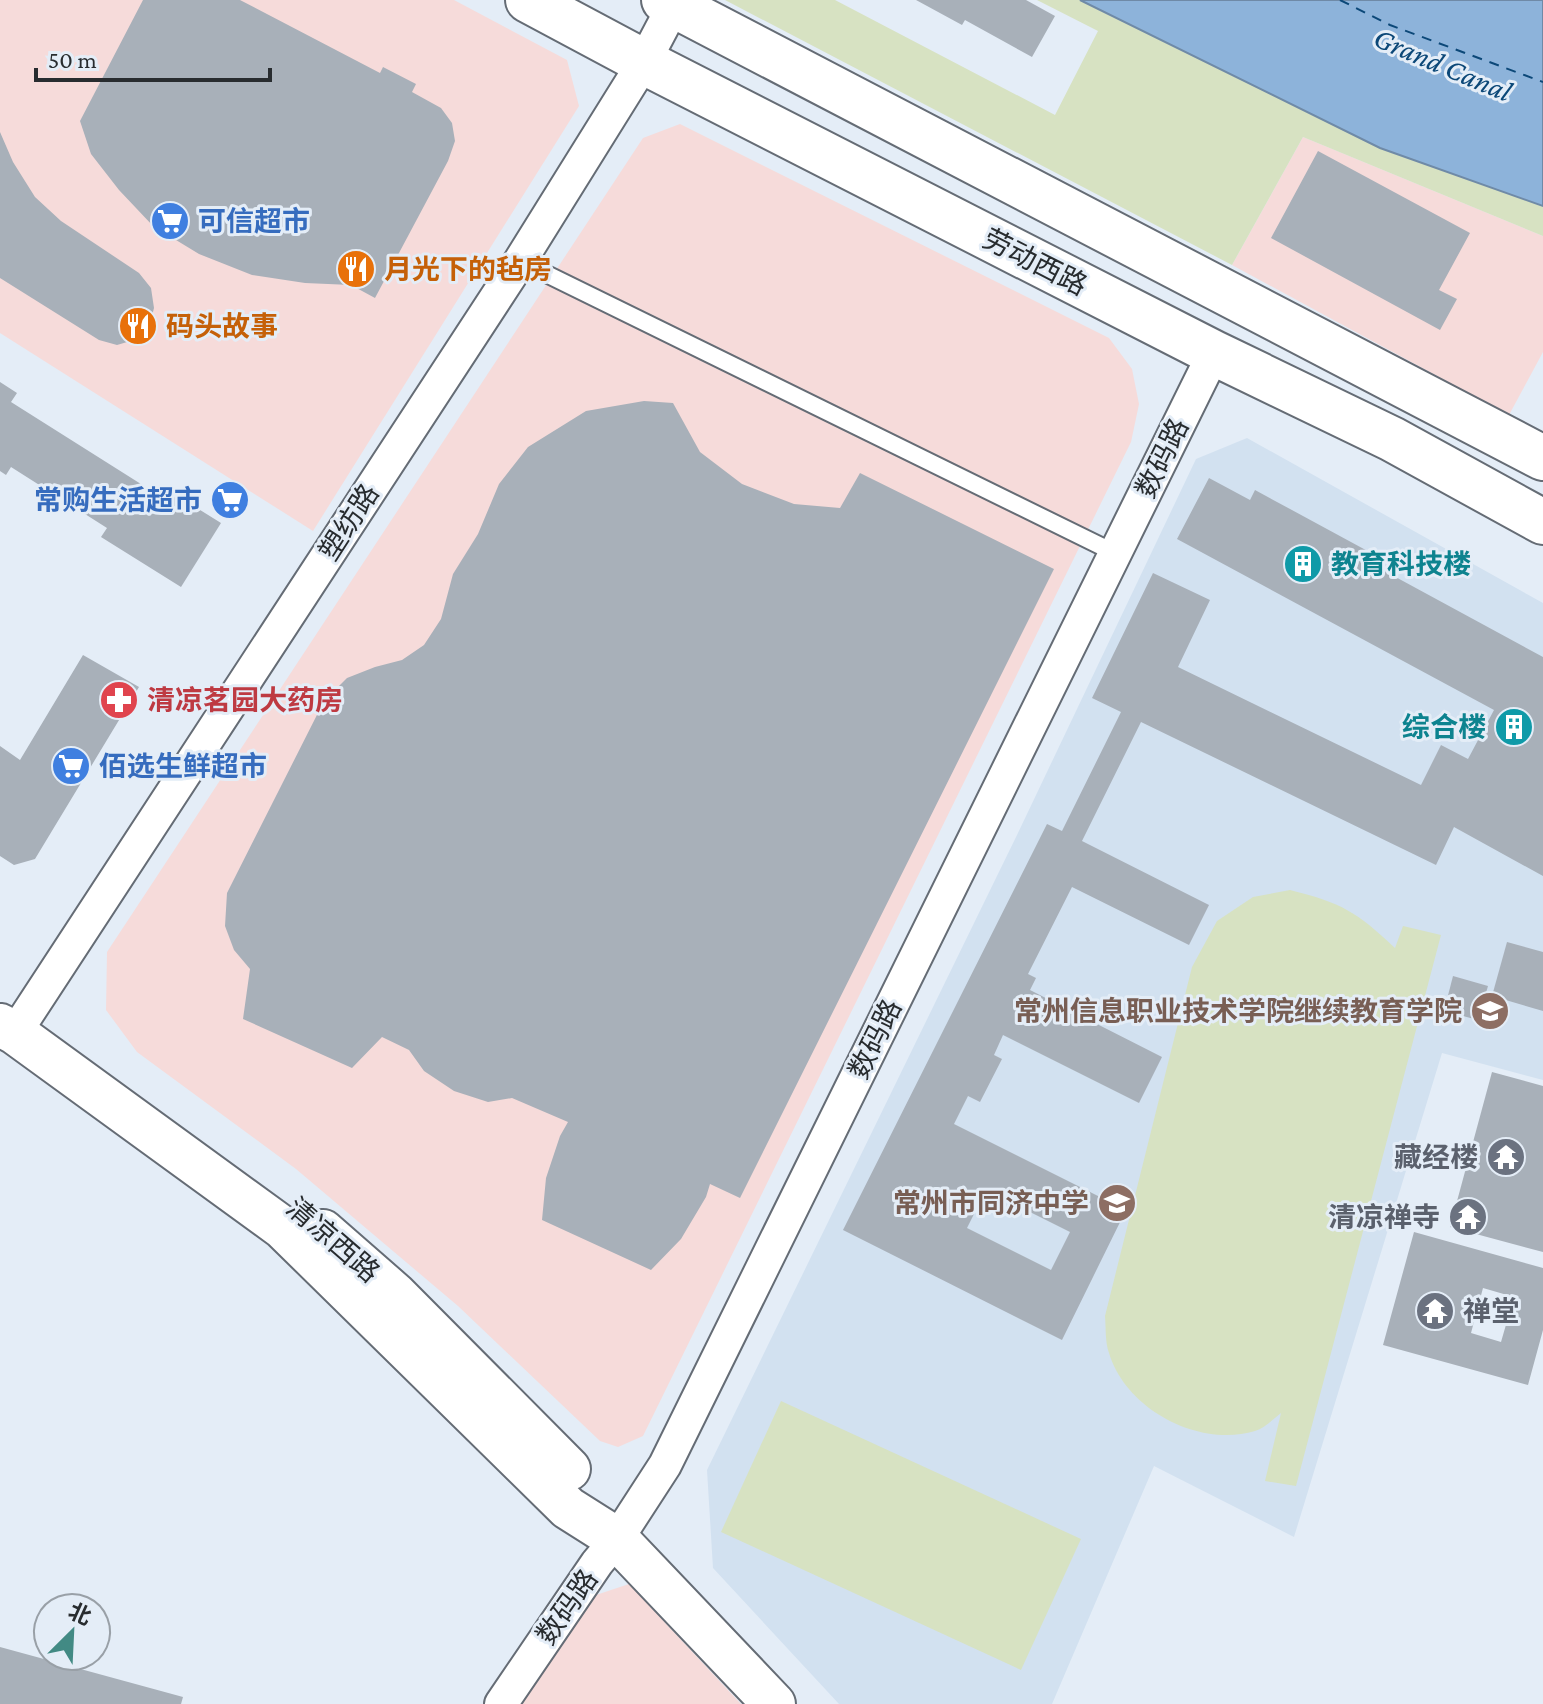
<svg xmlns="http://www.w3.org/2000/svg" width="1543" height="1704" viewBox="0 0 1543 1704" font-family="'Crimson Pro','Noto Sans SC',serif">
	<rect width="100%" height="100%" fill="#e4edf7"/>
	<!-- commercial -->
	<g fill="#f6dbda">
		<path d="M0 0H454L567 60 579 106 313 531 0 333Z"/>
		<path d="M680 124 1109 338 1132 369 1139 404 1131 442 643 1436 618 1447 600 1441 458 1306 296 1169 137 1052 106 1010 107 952 643 138Z"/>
		<path d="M1303 137 1543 236V352L1509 415 1232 265Z"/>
		<path d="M629 1584 741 1704H519L593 1596Z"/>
	</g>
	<!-- built -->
	<path fill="#d2e1f0" d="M1247 438 1543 603V1080L1442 1053 1294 1537 1154 1466 1052 1704H839L713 1568 707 1470 1017 835 1196 459Z"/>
	<!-- green -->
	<g fill="#d7e2c2">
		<path d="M725 0H835L1055 115 1098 31 1037 0H1080L1380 148 1543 206V236L1303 137 1232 265Z"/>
		<path d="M1290 890C1342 903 1357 912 1395 948L1403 926 1441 935 1296 1486 1265 1481 1281 1413C1273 1419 1265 1428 1255 1431 1200 1448 1126 1410 1109 1353 1105 1342 1106 1328 1105 1316L1192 967 1217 921 1253 897Z"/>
		<path d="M781 1401 1081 1539 1021 1670 721 1532Z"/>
	</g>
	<!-- water -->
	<path fill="#8db3da" stroke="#6f8aa7" stroke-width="2" d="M1080 0H1543V206L1380 148Z"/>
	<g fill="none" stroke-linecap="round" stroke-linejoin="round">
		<!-- ferry -->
		<path stroke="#0c4878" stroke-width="2" stroke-dasharray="10 8" stroke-linecap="butt" d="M1340 0 1390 25 1543 82"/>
	</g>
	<!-- building -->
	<g fill="#a8b0b9" fill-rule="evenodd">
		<path d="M143 0H240L380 73 383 67 416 84 412 92 441 108 452 123 455 141 448 161 375 298 351 285 305 283 252 275 199 254 153 226 119 190 91 154 80 121Z"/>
		<path d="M916 0H1026L1055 16 1032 57 965 20 962 25Z"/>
		<path d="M0 132 13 162 35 197 61 221 139 273 151 288 154 308 149 327 134 340 117 345 99 340 0 278Z"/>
		<path d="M1318 151 1470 233 1439 290 1457 299 1440 330 1271 238Z"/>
		<path d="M0 382 17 393 11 402 171 503 176 495 221 523 181 587 101 537 107 528 11 467 6 475 0 471Z"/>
		<path d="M644 401 673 403 700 452 742 484 794 504 840 508 860 473 1054 569 740 1198 710 1184 706 1197 681 1239 651 1270 542 1220 546 1178 560 1136 568 1122 512 1098 488 1102 454 1091 424 1071 409 1050 382 1037 352 1068 243 1019 250 969 234 950 225 926 227 893 324 701 347 678 375 667 402 660 424 645 441 619 453 574 478 534 499 484 528 447 586 411Z"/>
		<path d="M1209 478 1250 500 1255 490 1386 561 1379 568 1543 657V876L1454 827 1436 865 1141 722 1082 841 1209 905 1189 945 1072 887 1028 974 1036 978 1030 990 1162 1057 1139 1103 1003 1035 994 1055 1002 1059 980 1102 968 1096 954 1124 1126 1210 1062 1340 843 1230 1047 824 1062 831 1121 712 1092 698 1153 573 1210 600 1178 667 1421 785 1441 745 1468 759 1494 710 1177 539ZM986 1190 1070 1232 1051 1270 967 1228Z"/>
		<path d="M83 655 139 687 35 859 14 865 0 856V746L20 760Z"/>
		<path d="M1507 942 1543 952V1011L1492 996Z"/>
		<path d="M1453 976 1488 986 1478 1020 1444 1011Z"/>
		<path d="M1492 1072 1543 1086V1252L1450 1227Z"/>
		<path d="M1414 1232 1543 1268V1330L1528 1385 1383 1345ZM1483 1288 1514 1297 1501 1342 1471 1333Z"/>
		<path d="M0 1647 183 1697 181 1704H0Z"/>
	</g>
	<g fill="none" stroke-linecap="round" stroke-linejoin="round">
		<defs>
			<path id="service" d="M520 261 1115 553"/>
			<g id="minor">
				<path d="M15 1033 520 261 644 62 674 5"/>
				<path d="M501 1704 597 1563 617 1539 665 1465 1214 353"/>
			</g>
			<g id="tertiary">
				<path d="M0 1025 15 1033 283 1228 568 1508 617 1539 774 1704"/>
				<path d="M323 1231 395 1294 569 1469"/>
			</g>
			<g id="primary">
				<path d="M528 0 644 62 1214 353 1392 439 1543 522"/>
				<path d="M664 0 1543 458"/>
			</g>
		</defs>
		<!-- service casing -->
		<use href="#service" stroke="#656c75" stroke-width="20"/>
		<!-- minor casing -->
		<use href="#minor" stroke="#656c75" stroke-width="36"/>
		<!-- tertiary casing -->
		<use href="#tertiary" stroke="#656c75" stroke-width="46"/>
		<!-- primary casing -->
		<use href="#primary" stroke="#656c75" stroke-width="48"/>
		<!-- service -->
		<use href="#service" stroke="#fff" stroke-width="16"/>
		<!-- minor -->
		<use href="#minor" stroke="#fff" stroke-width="32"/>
		<!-- tertiary -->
		<use href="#tertiary" stroke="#fff" stroke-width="42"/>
		<!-- primary -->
		<use href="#primary" stroke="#fff" stroke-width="44"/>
	</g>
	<!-- icons -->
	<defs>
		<symbol id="supermarket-disc" viewBox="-11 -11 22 22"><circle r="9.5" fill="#3f7fe0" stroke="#e4edf7"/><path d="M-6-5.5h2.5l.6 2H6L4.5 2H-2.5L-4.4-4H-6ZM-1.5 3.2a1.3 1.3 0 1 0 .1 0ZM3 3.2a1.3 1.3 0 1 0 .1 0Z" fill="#fff"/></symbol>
		<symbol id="restaurant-disc" viewBox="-11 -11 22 22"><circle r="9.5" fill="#e8710a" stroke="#e4edf7"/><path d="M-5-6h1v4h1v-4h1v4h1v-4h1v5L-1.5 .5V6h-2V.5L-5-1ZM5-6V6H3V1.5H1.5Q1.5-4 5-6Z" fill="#fff"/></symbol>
		<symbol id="building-disc" viewBox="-11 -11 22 22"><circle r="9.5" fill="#0f9aa8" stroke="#e4edf7"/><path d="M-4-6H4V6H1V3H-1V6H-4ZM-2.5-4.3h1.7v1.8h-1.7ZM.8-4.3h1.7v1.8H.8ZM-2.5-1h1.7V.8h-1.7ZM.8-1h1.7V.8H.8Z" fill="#fff"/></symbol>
		<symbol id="pharmacy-disc" viewBox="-11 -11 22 22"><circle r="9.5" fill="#e0444e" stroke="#e4edf7"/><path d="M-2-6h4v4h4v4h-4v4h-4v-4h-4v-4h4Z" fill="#fff"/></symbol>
		<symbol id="school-disc" viewBox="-11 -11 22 22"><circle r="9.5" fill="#8d6e63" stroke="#e4edf7"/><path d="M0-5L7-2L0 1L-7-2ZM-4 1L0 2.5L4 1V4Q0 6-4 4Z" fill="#fff"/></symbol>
		<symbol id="temple-disc" viewBox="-11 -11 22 22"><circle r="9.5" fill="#6b7280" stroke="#e4edf7"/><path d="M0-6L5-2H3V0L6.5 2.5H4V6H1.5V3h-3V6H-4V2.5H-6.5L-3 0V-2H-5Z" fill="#fff"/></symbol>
	</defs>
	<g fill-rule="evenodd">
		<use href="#supermarket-disc" x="148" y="199" width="44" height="44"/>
		<use href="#restaurant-disc" x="334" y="247" width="44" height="44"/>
		<use href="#restaurant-disc" x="116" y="304" width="44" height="44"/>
		<use href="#supermarket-disc" x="208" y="478" width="44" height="44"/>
		<use href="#building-disc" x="1281" y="542" width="44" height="44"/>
		<use href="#pharmacy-disc" x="97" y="678" width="44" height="44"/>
		<use href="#building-disc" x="1492" y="705" width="44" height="44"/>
		<use href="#supermarket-disc" x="49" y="744" width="44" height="44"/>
		<use href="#school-disc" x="1468" y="989" width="44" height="44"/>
		<use href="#temple-disc" x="1484" y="1135" width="44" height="44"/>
		<use href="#school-disc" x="1095" y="1181" width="44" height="44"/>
		<use href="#temple-disc" x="1446" y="1195" width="44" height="44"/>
		<use href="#temple-disc" x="1413" y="1289" width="44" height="44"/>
	</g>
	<g text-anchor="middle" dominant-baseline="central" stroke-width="6" stroke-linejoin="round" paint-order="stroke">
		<!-- shop labels -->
		<g font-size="28" font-weight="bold" fill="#366cbe" stroke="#e4edf7" text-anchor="start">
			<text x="198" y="221">可信超市</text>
			<text x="202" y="500" text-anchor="end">常购生活超市</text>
			<text x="99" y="766">佰选生鲜超市</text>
		</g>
		<!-- street labels -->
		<g font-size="28" fill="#282c2f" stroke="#e4edf7">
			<text transform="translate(1035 262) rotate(27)">劳动西路</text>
			<text transform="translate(1162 458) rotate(-64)">数码路</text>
			<text transform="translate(349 522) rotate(-57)">塑纺路</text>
			<text transform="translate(875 1039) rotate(-64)">数码路</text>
			<text transform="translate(333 1240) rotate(41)">清凉西路</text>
			<text transform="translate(567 1607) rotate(-55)">数码路</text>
		</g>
		<!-- food labels -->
		<g font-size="28" font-weight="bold" fill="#c56008" stroke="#e4edf7" text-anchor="start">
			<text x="384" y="269">月光下的毡房</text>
			<text x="166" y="326">码头故事</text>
		</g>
		<!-- culture labels -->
		<g font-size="28" font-weight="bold" fill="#0d838f" stroke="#e4edf7" text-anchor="start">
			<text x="1331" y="564">教育科技楼</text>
			<text x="1486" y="727" text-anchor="end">综合楼</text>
		</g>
		<!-- health labels -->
		<g font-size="28" font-weight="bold" fill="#be3a42" stroke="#e4edf7" text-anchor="start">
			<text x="147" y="700">清凉茗园大药房</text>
		</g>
		<!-- education labels -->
		<g font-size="28" font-weight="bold" fill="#785e54" stroke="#e4edf7" text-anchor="end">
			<text x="1462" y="1011">常州信息职业技术学院继续教育学院</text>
			<text x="1089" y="1203">常州市同济中学</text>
		</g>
		<!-- worship labels -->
		<g font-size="28" font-weight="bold" fill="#5b616d" stroke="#e4edf7" text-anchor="end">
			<text x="1478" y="1157">藏经楼</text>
			<text x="1440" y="1217">清凉禅寺</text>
			<text x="1463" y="1311" text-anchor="start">禅堂</text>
		</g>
		<!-- water labels -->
		<g font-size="30" font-style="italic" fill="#0c4878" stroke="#e4edf7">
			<text transform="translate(1443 64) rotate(23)">Grand Canal</text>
		</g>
	</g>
	<!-- north arrow -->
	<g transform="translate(72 1632) rotate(24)"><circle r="38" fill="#e4edf7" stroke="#99a0a7" stroke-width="2"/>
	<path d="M0-6L14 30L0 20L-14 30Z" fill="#428a84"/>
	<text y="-12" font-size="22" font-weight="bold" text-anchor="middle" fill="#282c2f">北</text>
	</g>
	<!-- scale -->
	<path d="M36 68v12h234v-12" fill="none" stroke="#282c2f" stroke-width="4"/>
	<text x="48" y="68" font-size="24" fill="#282c2f" stroke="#e4edf7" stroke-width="6" paint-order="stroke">50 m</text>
</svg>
